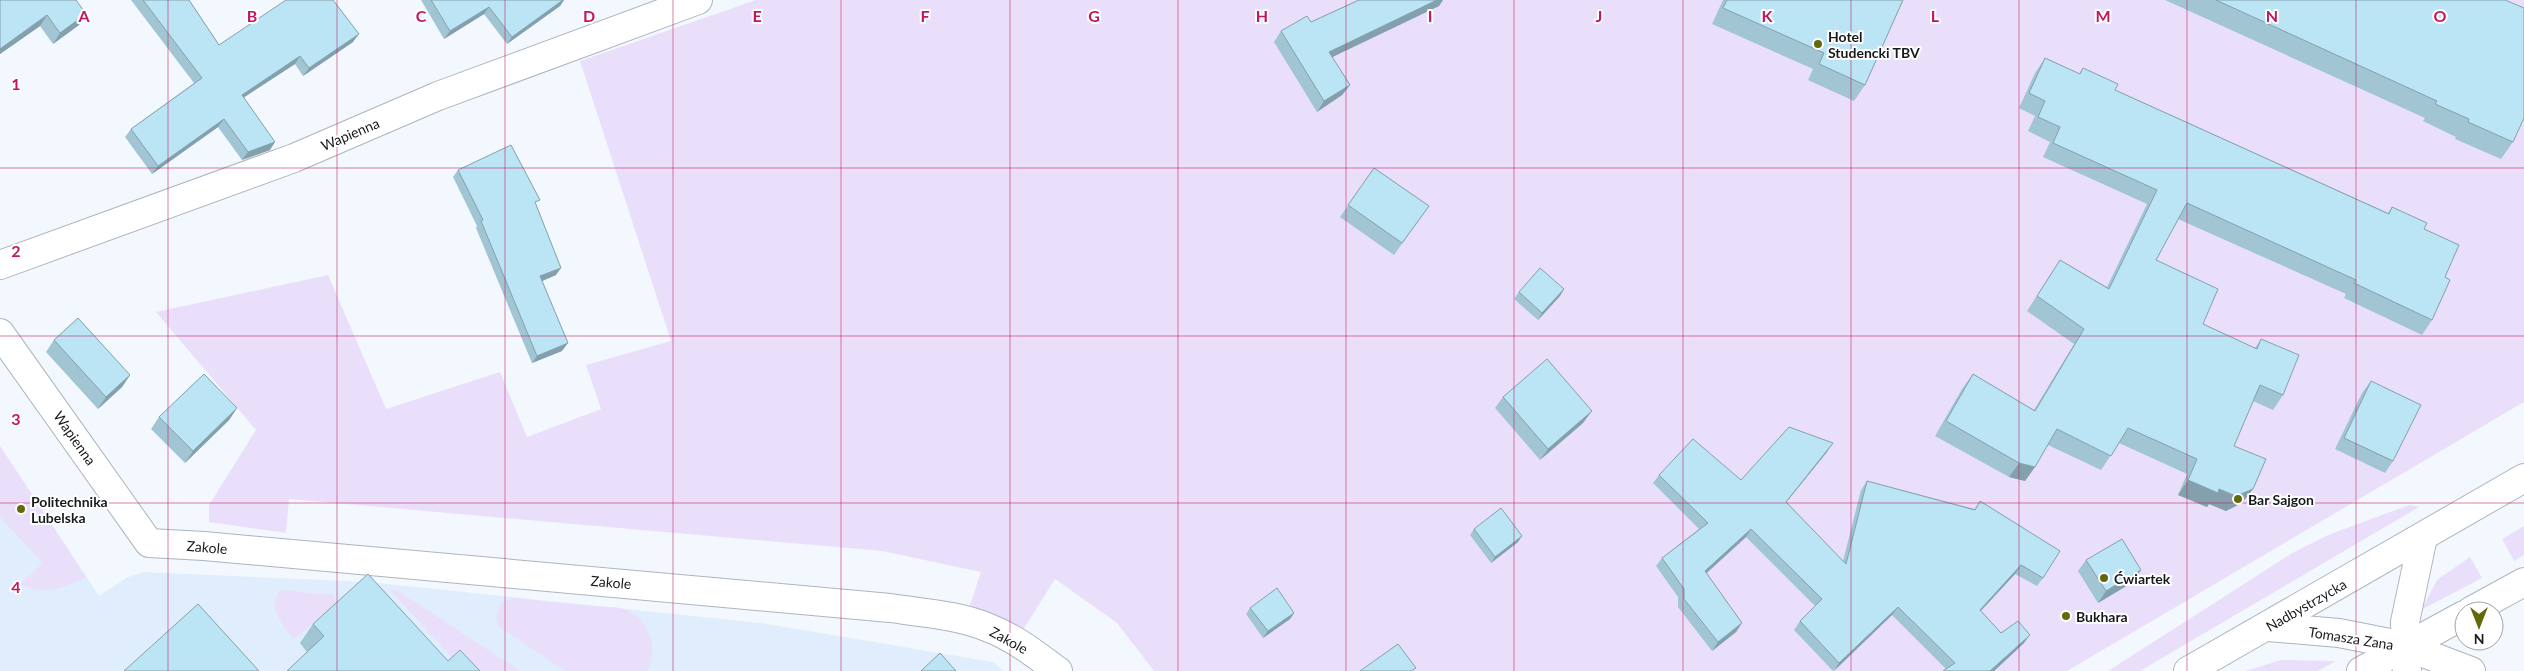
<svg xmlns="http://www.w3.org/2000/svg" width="2524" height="671" viewBox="0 0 2524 671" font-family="Lato,sans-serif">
	<rect width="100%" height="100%" fill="#f3f8fe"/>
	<!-- built -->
	<path fill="#dfedfc" d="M0 446 99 596 126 578 143 572 368 582 760 623 993 662 1004 671H0Z"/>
	<!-- green -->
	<g fill="#eadffa">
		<path d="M756 0H2524V402L2067 671H1154L1117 623 1055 579 1016 641 965 620 981 572 882 551 289 499 286 533 209 522V505L256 430 156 312 328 275 386 409 500 372 527 437 601 409 586 365 671 341 580 61Z"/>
		<path d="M0 446 86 577C66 587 42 598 21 583L43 563 0 517Z"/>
		<path d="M2409 505 2419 507 2140 671H2108L2294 552 2328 535Z"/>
		<path d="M2524 526V555L2514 561 2502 539Z"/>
		<path d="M2470 557 2482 578 2421 610 2437 580Z"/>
		<path d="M388 588 397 590 520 671H465Z"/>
		<path d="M281 590 333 595 337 603 294 639C284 627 265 605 281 590Z"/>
		<path d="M514 598C541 601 568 604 595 606 604 607 617 606 626 610 650 620 659 649 647 671H565L498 626 496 617 501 603Z"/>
		<path d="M2281 660 2336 661 2318 671H2245Z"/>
	</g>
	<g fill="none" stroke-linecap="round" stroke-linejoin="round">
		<defs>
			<g id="minor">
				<path d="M0 265 294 158 438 96 698 0"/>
				<path d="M0 333 149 543 204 546 890 608C923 613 959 615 989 628 1015 638 1036 655 1058 671"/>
			</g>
			<g id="tertiary">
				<path d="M2471 611 2524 582"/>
				<path d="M2268 627 2339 633 2405 646 2471 671"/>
				<path d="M2188 671 2524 478"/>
				<path d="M2361 671 2464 615"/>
				<path d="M2407 671 2405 622 2423 537"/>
			</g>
		</defs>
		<!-- minor casing -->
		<use href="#minor" stroke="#acb5bd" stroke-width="30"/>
		<!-- tertiary casing -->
		<use href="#tertiary" stroke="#acb5bd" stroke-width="30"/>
		<!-- minor -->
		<use href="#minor" stroke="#fff" stroke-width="28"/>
		<!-- tertiary -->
		<use href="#tertiary" stroke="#fff" stroke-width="28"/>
	</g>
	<!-- wall -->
	<g fill="#a1c5d3">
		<path d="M0 0 79 25 53 44 40 26 0 54Z"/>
		<path d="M131 0H189L219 45 353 42 303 76 295 64 244 97 270 150 242 160 218 127 152 174 125 137 131 129 194 83Z"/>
		<path d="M421 0H564L560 6 507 44 484 14 444 39Z"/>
		<path d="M1359 0H1443L1439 6 1332 57 1350 85 1342 95 1317 112 1274 42 1281 31 1311 22Z"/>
		<path d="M1723 0H1903L1865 85 1854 101 1808 80 1813 69 1712 24Z"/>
		<path d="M2165 0H2505L2513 142 2501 159 2455 139 2456 137 2423 121 2425 118Z"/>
		<path d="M2045 58 2079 74 2083 68 2115 90 2388 213 2392 207 2424 229 2445 277 2432 320 2422 335 2344 298 2346 294 2178 219 2156 260 2203 324 2255 348 2261 339 2283 395 2273 410 2253 401 2234 446 2253 489 2242 503 2226 511 2209 504 2207 507 2178 495 2187 474 2119 443 2101 470 2048 445 2025 481 2009 477 1935 436 1962 389 1973 374 2034 410 2074 344 2027 311 2060 260 2107 287 2147 204 2043 157 2050 142 2028 131 2035 116 2019 108 2035 73Z"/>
		<path d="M1374 168 1429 206 1394 255 1340 217Z"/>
		<path d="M458 170 536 205 556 275 542 281 562 351 532 363 476 228 477 226 453 177Z"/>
		<path d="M1564 289 1560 296 1538 320 1514 299 1519 292Z"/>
		<path d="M54 340 130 375 122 387 98 409 46 352Z"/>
		<path d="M2371 381 2393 461 2385 473 2335 449 2362 393Z"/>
		<path d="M1503 397 1583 423 1540 460 1495 408Z"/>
		<path d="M237 408 229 420 185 463 151 429 159 417Z"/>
		<path d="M1827 452 1786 502 1843 561 1861 490 1867 481 1975 509 1980 501 2043 578 2037 586 2015 574 1981 611 2001 633 2024 643 1994 671H1943L1946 669 1892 615 1833 671 1794 630 1800 621 1815 606 1746 537 1706 573 1742 623 1736 632 1712 651 1678 607V597L1656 566 1662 558 1699 529 1653 483 1659 475 1741 480Z"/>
		<path d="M1474 529 1518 542 1491 563 1470 535Z"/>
		<path d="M2086 560 2141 570 2133 582 2098 603 2078 571Z"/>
		<path d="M1250 608 1294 613 1290 619 1263 638 1246 614Z"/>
		<path d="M313 624 448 661 307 652 300 643Z"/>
	</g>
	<!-- shaded-wall -->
	<g fill="#83a0ac">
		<path d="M563 0H564L560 6 507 44 512 37Z"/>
		<path d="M1437 0H1443L1439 6 1322 62 1329 52Z"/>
		<path d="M489 7 484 14 444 39 450 31Z"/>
		<path d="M86 14 79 25 53 44 60 33Z"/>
		<path d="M47 15 40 26 0 54V49Z"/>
		<path d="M359 34 353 42 303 76 309 68Z"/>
		<path d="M300 56 295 64 237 102 242 95Z"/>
		<path d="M1350 85 1342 95 1317 112 1324 101Z"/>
		<path d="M224 119 218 127 152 174 158 166Z"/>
		<path d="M275 142 270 150 242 160 248 152Z"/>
		<path d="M561 268 556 275 535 284 540 276Z"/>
		<path d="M1564 289 1560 296 1538 320 1542 313Z"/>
		<path d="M568 343 562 351 532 363 537 356Z"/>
		<path d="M130 375 122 387 98 409 106 397Z"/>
		<path d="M237 408 229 420 185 463 193 451Z"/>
		<path d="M1592 411 1583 423 1540 460 1548 449Z"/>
		<path d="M1833 443 1827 452 1780 510 1786 502Z"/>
		<path d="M2019 463 2035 467 2025 481 2009 477Z"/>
		<path d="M2188 480 2219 489H2253L2242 503 2226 511 2209 504 2207 507 2178 495Z"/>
		<path d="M1751 529 1746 537 1699 580 1705 571Z"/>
		<path d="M1522 536 1518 542 1491 563 1495 557Z"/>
		<path d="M2021 565 2015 574 1974 618 1980 610Z"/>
		<path d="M2141 570 2133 582 2098 603 2106 591Z"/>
		<path d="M1898 607 1892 615 1834 671 1839 663Z"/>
		<path d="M1294 613 1290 619 1263 638 1268 631Z"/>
		<path d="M1742 623 1736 632 1712 651 1718 642Z"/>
		<path d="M2030 635 2024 643 1994 671H1990Z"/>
	</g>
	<!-- building -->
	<g fill="#bbe5f5" stroke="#83a0ac">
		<path d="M0 0H76L86 14 60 33 47 15 0 49Z"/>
		<path d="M143 0H189L219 45 286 0H333L359 34 309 68 300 56 242 95 275 142 248 152 224 119 158 166 131 129 202 78Z"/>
		<path d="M431 0H563L512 37 489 7 450 31Z"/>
		<path d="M1359 0H1437L1329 52 1350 85 1324 101 1281 31 1307 16 1311 22Z"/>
		<path d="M1727 0H1903L1865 85 1819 64 1824 53 1723 8Z"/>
		<path d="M2216 0H2505L2524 8V118L2513 142 2468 122 2469 119 2435 104 2437 101Z"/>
		<path d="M2045 58 2080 74 2083 68 2118 84 2115 90 2389 214 2392 207 2427 223 2424 229 2459 245 2445 277 2450 280 2432 320 2354 283 2356 280 2187 203 2156 260 2218 289 2203 324 2257 349 2261 339 2299 355 2283 395 2260 385 2234 446 2266 459 2253 489 2236 496 2219 489 2218 493 2188 480 2197 459 2128 428 2111 456 2057 429 2035 467 2019 463 1946 421 1973 374 2035 411 2084 329 2037 296 2060 260 2109 289 2157 190 2053 143 2060 127 2038 117 2045 101 2029 93Z"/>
		<path d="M511 145 540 200 535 202 561 268 540 276 568 343 537 356 481 221 483 220 458 170Z"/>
		<path d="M1374 168 1429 206 1402 243 1348 205Z"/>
		<path d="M1540 268 1564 289 1542 313 1519 292Z"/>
		<path d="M78 318 130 375 106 397 54 340Z"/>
		<path d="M1547 359 1592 411 1548 449 1503 397Z"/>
		<path d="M204 374 237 408 193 451 159 417Z"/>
		<path d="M2371 381 2421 405 2393 461 2344 438Z"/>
		<path d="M1789 427 1833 443 1786 502 1846 564 1867 481 1975 510 1980 501 2060 551 2043 578 2021 565 1980 610 2001 633 2018 621 2030 635 1990 671H1943L1955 663 1898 607 1839 663 1800 621 1822 599 1751 529 1705 571 1742 623 1718 642 1684 599V589L1662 558 1708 523 1659 475 1693 439 1741 480Z"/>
		<path d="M1501 508 1522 536 1495 557 1474 529Z"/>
		<path d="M2122 539 2141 570 2106 591 2086 560Z"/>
		<path d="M368 574 448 661 460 650 480 671H287L324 636 313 624Z"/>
		<path d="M1277 588 1294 613 1268 631 1250 608Z"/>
		<path d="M198 604 259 671H124Z"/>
		<path d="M1398 644 1416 668 1411 671H1360Z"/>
		<path d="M940 653 956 671H921Z"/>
	</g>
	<!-- grid -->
	<path fill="none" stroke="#c2185b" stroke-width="1" stroke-opacity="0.55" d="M168 0V671M337 0V671M505 0V671M673 0V671M841 0V671M1010 0V671M1178 0V671M1346 0V671M1514 0V671M1683 0V671M1851 0V671M2019 0V671M2187 0V671M2356 0V671M0 168H2524M0 336H2524M0 503H2524"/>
	<!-- markers -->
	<g fill="#61690b" stroke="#fff" stroke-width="2">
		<circle cx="1818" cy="44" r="5"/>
		<circle cx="2238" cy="499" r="5"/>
		<circle cx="21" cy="509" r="5"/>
		<circle cx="2104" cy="578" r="5"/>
		<circle cx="2066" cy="616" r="5"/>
	</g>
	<g text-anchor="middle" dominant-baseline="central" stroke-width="4" stroke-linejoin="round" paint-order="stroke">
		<!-- poi labels -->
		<g font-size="14" font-weight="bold" fill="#171a1d" stroke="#fff" text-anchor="start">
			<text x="1828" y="36">Hotel<tspan x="1828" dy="16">Studencki TBV</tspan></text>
			<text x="2248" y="499">Bar Sajgon</text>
			<text x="31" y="501">Politechnika<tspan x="31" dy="16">Lubelska</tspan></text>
			<text x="2114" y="578">Ćwiartek</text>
			<text x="2076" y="616">Bukhara</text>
		</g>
		<!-- street labels -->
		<g font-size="14" fill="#171a1d" stroke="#fff">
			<text transform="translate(350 134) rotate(-23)">Wapienna</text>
			<text transform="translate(75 438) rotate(55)">Wapienna</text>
			<text transform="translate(207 547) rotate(5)">Zakole</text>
			<text transform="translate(611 582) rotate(5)">Zakole</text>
			<text transform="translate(2306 605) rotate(-30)">Nadbystrzycka</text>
			<text transform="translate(2351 638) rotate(9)">Tomasza Zana</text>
			<text transform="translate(1009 640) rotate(29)">Zakole</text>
		</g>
	</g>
	<g font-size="16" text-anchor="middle" font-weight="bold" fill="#c2185b" stroke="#fff" stroke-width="4" stroke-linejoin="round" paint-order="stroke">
		<text x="84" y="22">A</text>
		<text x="252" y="22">B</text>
		<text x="421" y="22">C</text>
		<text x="589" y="22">D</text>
		<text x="757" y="22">E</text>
		<text x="925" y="22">F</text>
		<text x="1094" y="22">G</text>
		<text x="1262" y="22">H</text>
		<text x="1430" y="22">I</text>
		<text x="1599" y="22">J</text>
		<text x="1767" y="22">K</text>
		<text x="1935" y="22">L</text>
		<text x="2103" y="22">M</text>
		<text x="2272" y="22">N</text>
		<text x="2440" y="22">O</text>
		<text x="16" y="90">1</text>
		<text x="16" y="257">2</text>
		<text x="16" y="425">3</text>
		<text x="16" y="593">4</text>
	</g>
	<!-- north arrow -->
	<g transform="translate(2479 626) rotate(180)"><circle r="24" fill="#ffffff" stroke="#a2a3a5"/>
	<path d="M0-4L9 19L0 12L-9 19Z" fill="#61690b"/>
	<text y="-8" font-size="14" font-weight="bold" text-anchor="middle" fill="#171a1d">N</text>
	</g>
</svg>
